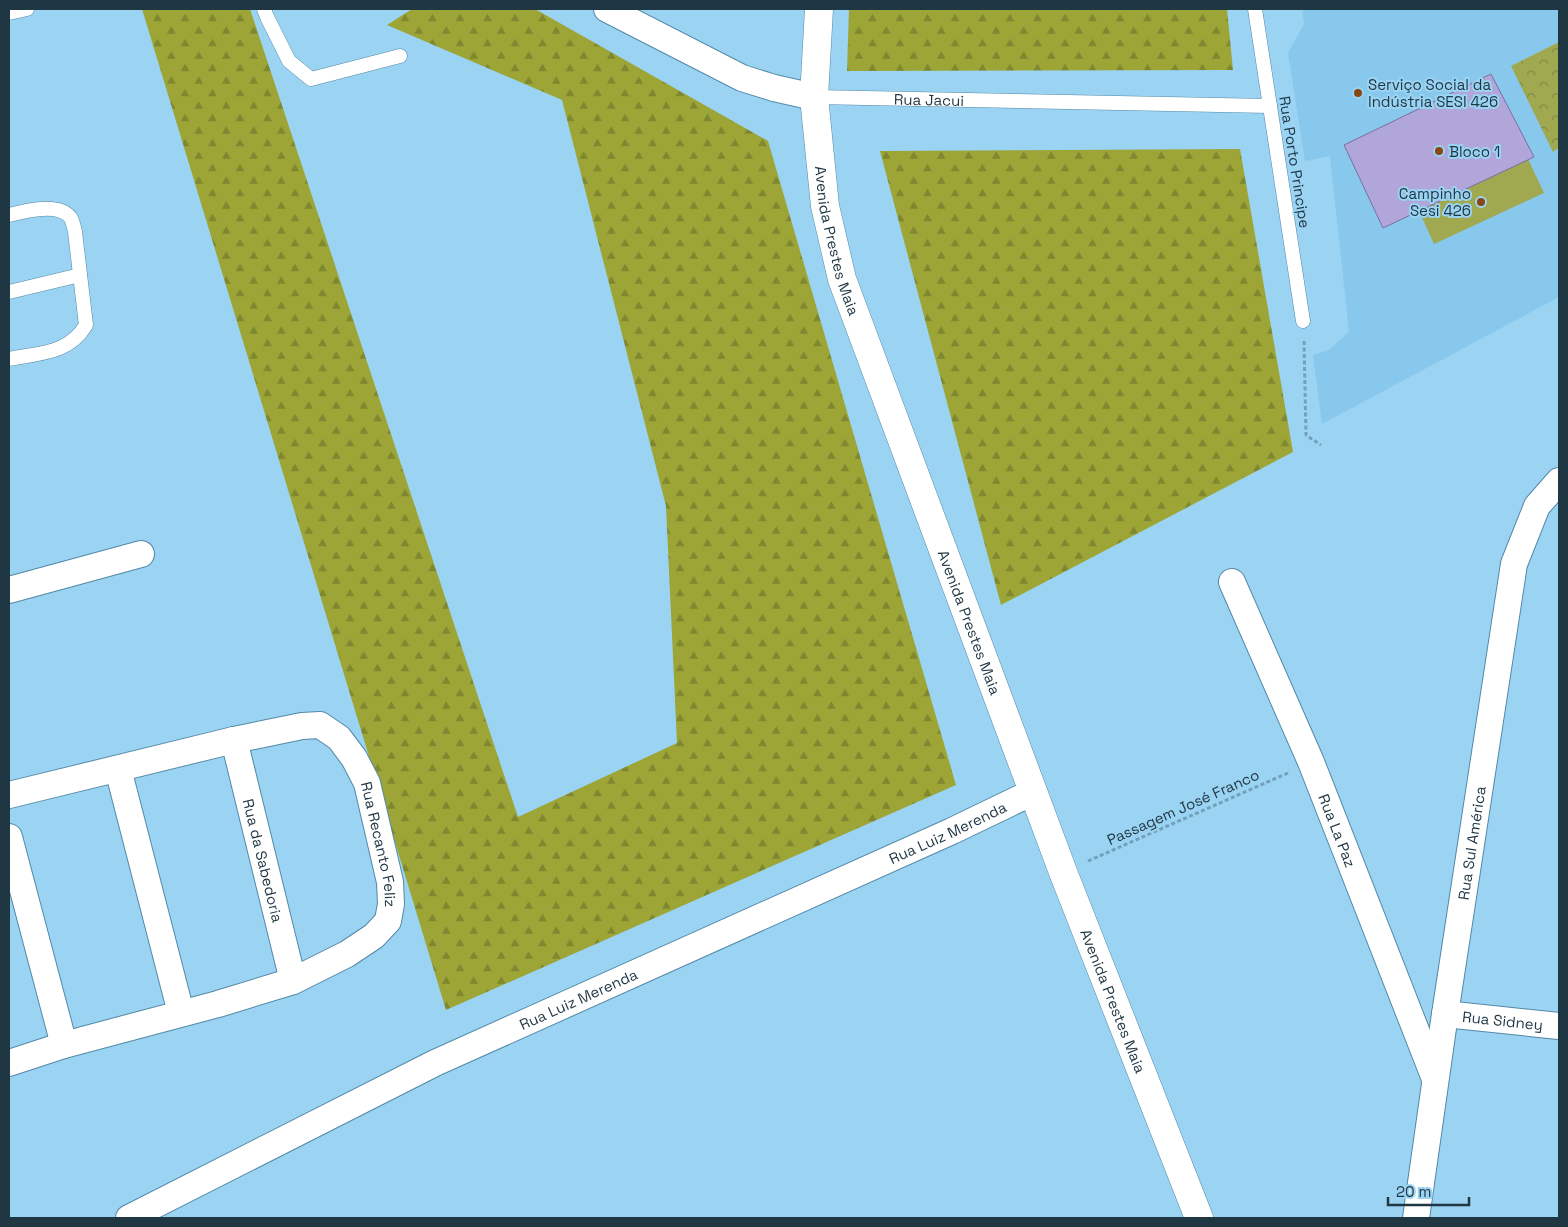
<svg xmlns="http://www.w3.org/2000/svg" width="1568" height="1227" viewBox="0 0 1568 1227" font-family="'Space Grotesk',sans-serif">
	<defs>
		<pattern id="forest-firs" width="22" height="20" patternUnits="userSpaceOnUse" patternTransform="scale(1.25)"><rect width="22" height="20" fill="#9ca536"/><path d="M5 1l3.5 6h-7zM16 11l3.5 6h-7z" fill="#7f872f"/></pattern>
		<pattern id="park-crowns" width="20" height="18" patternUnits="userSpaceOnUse" patternTransform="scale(1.25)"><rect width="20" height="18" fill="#a0a850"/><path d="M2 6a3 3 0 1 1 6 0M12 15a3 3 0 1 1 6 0" fill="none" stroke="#828a44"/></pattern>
	</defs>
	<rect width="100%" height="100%" fill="#9bd3f3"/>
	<!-- built -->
	<path fill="#88c8ec" d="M1302 9H1559V297L1322 424 1313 355 1329 350 1349 332 1330 156 1305 161 1288 53 1304 24Z"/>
	<!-- grass -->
	<path fill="#a0a850" d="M1528 159 1544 193 1434 244 1419 211Z"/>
	<!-- forest -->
	<g fill="url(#forest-firs)">
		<path d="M142 9H250L518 817 677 743 666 506 562 100 387 25 412 9H535L768 141 956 785 446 1010Z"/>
		<path d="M849 9H1227L1233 70 847 71Z"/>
		<path d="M1240 149 1293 452 1001 605 880 151Z"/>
	</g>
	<!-- park -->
	<path fill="url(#park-crowns)" d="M1559 42V148L1553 152 1511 66Z"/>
	<!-- building -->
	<path fill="#b1a6da" stroke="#796f9f" d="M1491 74 1534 157 1383 228 1344 145Z"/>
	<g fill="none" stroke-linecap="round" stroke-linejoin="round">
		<defs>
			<g id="lane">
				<path d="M264 9 267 17 289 61 311 79 400 56"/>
				<path d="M1255 9 1303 321"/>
				<path d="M9 13 27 9"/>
				<path id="s1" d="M814 97 1270 106"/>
				<path d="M9 215C24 211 58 202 70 217 73 221 74 227 75 232L86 325C69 354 39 353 9 359"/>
				<path d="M9 292 80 275"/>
			</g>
			<g id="street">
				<path d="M607 9 742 78 774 88 814 97"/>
				<path id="s2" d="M1232 582 1311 762 1435 1079"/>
				<path d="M9 590 141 554"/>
				<path id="s3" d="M234 740 293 981"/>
				<path d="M118 769 181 1013"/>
				<path id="s4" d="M9 795 234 740 302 726 320 725 339 738 354 758 367 783 390 882 391 904 388 921 374 936 347 954 293 981 218 1004 64 1045 9 1063"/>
				<path d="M9 837 64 1045"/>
				<path id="s5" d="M1445 1014 1559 1026"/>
				<path id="s6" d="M129 1218 435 1063 952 831 1033 792"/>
				<path id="s7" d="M1416 1218 1445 1014 1514 564 1537 506 1559 481"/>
			</g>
			<g id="primary">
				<path id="s8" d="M819 9 814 97 825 206 842 279 1063 872 1199 1218"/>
			</g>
		</defs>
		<!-- lane casing -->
		<use href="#lane" stroke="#5389a7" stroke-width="15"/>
		<!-- street casing -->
		<use href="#street" stroke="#5389a7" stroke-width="28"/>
		<!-- primary casing -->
		<use href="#primary" stroke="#5389a7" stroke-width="29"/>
		<!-- path -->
		<g stroke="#73a0ba" stroke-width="3" stroke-dasharray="4 2.5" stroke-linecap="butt">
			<path d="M1304 341 1306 435 1321 445"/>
			<path d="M1088 861 1288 773"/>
		</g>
		<!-- lane -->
		<use href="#lane" stroke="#fff" stroke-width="14"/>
		<!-- street -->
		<use href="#street" stroke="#fff" stroke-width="26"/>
		<!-- primary -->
		<use href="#primary" stroke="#fff" stroke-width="28"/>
	</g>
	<!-- markers -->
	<g fill="#884713" stroke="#9bd3f3" stroke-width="2">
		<circle cx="1358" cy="93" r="5"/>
		<circle cx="1439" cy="151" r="5"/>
		<circle cx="1481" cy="202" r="5"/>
	</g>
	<g text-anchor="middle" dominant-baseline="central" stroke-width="4" stroke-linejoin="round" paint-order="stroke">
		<!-- poi labels -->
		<g font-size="15" fill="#1f3643" stroke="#9bd3f3" text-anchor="start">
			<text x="1368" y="84">Serviço Social da<tspan x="1368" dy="17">Indústria SESI 426</tspan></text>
			<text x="1449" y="151">Bloco 1</text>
			<text x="1471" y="193" text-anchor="end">Campinho<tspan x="1471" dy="17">Sesi 426</tspan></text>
		</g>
		<!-- street labels -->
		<g font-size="15" fill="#1f3643" stroke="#9bd3f3">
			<text stroke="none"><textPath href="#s1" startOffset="115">Rua Jacui</textPath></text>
			<text transform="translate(1295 162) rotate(81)">Rua Porto Principe</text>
			<text stroke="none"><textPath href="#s8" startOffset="234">Avenida Prestes Maia</textPath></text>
			<text stroke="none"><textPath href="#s8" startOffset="639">Avenida Prestes Maia</textPath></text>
			<text transform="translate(1183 807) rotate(-24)">Passagem José Franco</text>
			<text stroke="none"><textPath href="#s2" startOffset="270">Rua La Paz</textPath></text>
			<text stroke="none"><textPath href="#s6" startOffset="905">Rua Luiz Merenda</textPath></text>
			<text stroke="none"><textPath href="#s4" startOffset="458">Rua Recanto Feliz</textPath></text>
			<text stroke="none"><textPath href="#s7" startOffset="379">Rua Sul América</textPath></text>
			<text stroke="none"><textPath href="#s3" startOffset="124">Rua da Sabedoria</textPath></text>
			<text stroke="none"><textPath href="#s6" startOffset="500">Rua Luiz Merenda</textPath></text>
			<text stroke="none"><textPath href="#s8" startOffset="1044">Avenida Prestes Maia</textPath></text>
			<text stroke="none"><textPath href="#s5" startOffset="58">Rua Sidney</textPath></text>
		</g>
	</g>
	<!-- border -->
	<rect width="1568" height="1227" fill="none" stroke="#1f3643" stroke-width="20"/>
	<!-- scale -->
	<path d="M1388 1197v8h81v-8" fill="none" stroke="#1f3643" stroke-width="2.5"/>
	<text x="1396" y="1197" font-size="15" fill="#1f3643" stroke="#9bd3f3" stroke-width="4" paint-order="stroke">20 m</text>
</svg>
